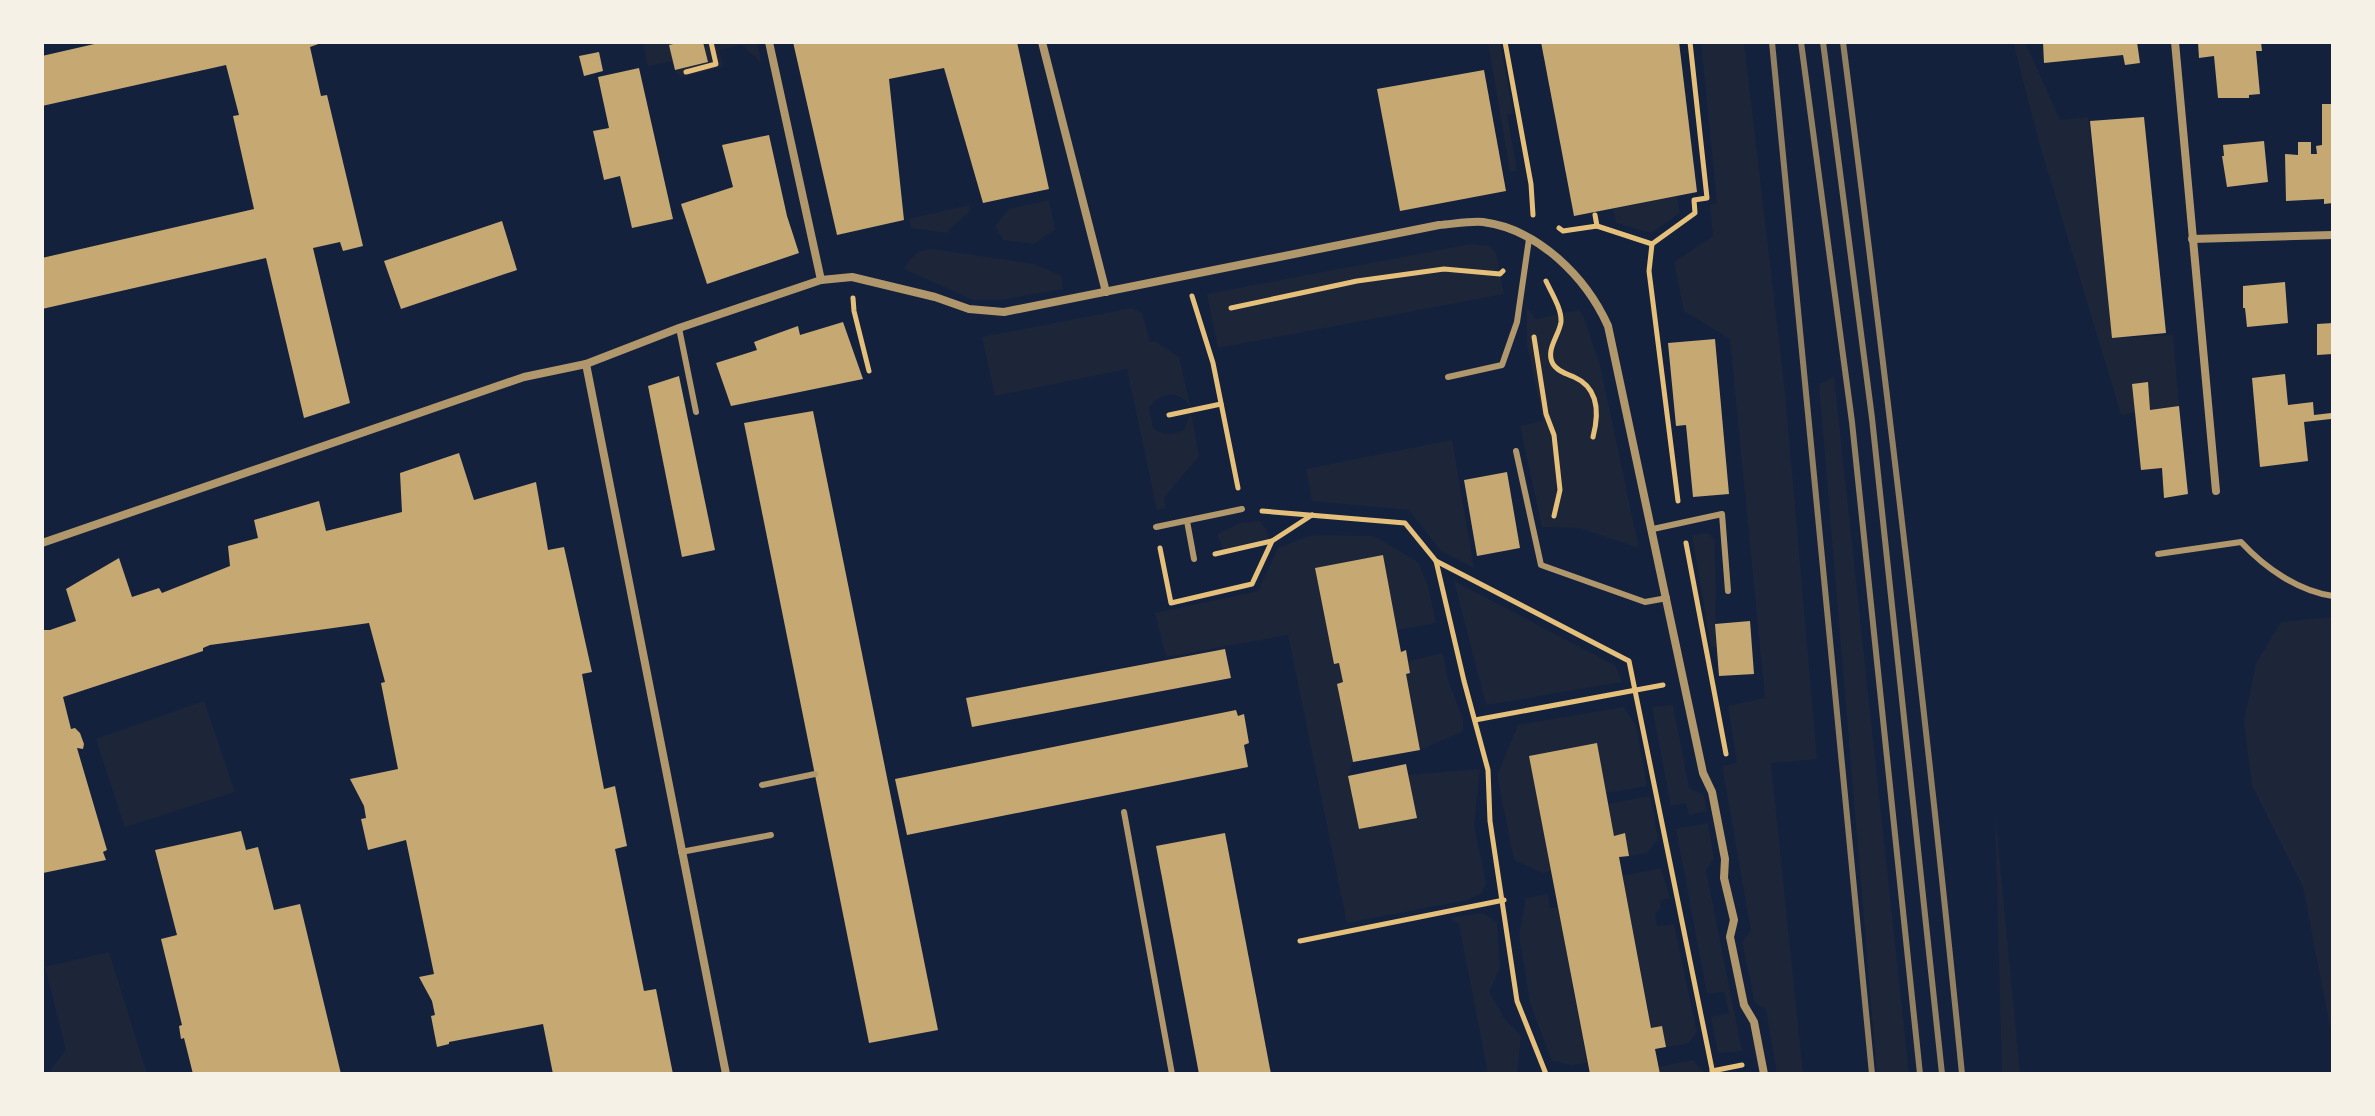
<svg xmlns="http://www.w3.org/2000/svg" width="2375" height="1116" viewBox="0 0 2375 1116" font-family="Poppins,sans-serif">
	<rect width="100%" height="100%" fill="#14213d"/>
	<!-- green -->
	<g fill="#1d2539">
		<path d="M643 42H757L761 62 742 45 719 50 723 67 682 77 676 73 673 61 648 66Z"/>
		<path d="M1488 42H1500L1513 113 1507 115 1517 171 1510 172Z"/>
		<path d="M1701 42H1744L1785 392 1817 759 1771 763 1803 1074H1777L1766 1009 1755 1003 1742 942 1751 931 1722 766 1737 763 1728 706 1765 698 1730 339 1684 311 1674 262 1713 236 1710 205 1717 203Z"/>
		<path d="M2013 42H2025L2060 120 2088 117 2113 338 2173 335 2180 417 2141 411 2121 415 2039 142Z"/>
		<path d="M1677 196 1680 213 1651 233 1616 223 1613 209Z"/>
		<path d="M1049 200 1055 230 1033 244 1003 240 995 226 1009 209Z"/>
		<path d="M969 205 970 211 946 233 911 228 909 219Z"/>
		<path d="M1471 244 1489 246 1496 253 1504 294 1218 348 1207 294Z"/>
		<path d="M933 249 1034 264 1061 275 1063 289 1001 300H973L904 269C911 256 917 250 933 249Z"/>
		<path d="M1132 308 1142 313 1150 342 1155 341 1179 357 1191 409C1181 389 1160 391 1149 408L1153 428C1164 436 1171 436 1184 430L1191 412 1199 456 1164 498 1165 508 1157 510 1127 369 995 396 982 337Z"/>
		<path d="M1527 308 1536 319 1579 310 1584 318 1600 365 1639 548 1580 528 1542 527 1520 426 1543 421 1527 344Z"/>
		<path d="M1834 377 1909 1074H1877L1819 384Z"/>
		<path d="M1452 440 1474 568 1441 551 1409 510 1312 501 1306 469Z"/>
		<path d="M1260 521 1266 529 1269 539 1223 549 1217 534 1240 523Z"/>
		<path d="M1708 533 1715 541 1716 647H1711L1692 535Z"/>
		<path d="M1312 535 1374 536 1418 562 1428 586 1436 623 1397 630 1383 555 1315 568 1334 663H1339L1343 682 1337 685 1353 762 1348 776 1359 828 1408 775 1480 769 1474 826 1486 883 1482 893 1467 900 1347 923 1288 635 1166 657 1155 613 1258 591 1278 548Z"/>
		<path d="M1454 581 1616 666 1622 682 1486 705Z"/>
		<path d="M2333 617V1042L2303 887 2252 785 2244 722 2256 663 2281 622Z"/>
		<path d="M1443 653 1448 680 1463 720V731L1420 750 1406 674 1410 672 1408 661Z"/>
		<path d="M204 701 235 792 125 827 96 739Z"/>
		<path d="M1673 705 1689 788 1704 795 1707 811 1689 815 1686 803 1671 806 1652 707Z"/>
		<path d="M1623 707 1636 725 1647 786 1606 793 1597 744 1551 871 1543 873 1514 860 1497 775 1518 725Z"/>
		<path d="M1650 796 1658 839 1647 853 1629 856 1625 834 1614 836 1608 804Z"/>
		<path d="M1995 812 2020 1074H2002Z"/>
		<path d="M1708 823 1714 859 1706 870 1742 1051 1718 1053 1711 1017 1729 1013 1724 992 1707 994 1676 829Z"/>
		<path d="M1661 868 1670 898 1660 901 1661 908 1655 914 1657 926 1674 924 1697 1032 1687 1044 1666 1047 1662 1026 1652 1029 1622 876Z"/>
		<path d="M1548 894 1550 908 1558 907 1587 1063 1571 1065 1552 1061 1530 1003 1519 935 1526 898Z"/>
		<path d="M1482 913 1497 922 1500 968 1489 992 1504 1018 1521 1036 1517 1074H1488L1459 924 1450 918Z"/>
		<path d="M109 952 147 1074H48L66 1050 45 967Z"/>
		<path d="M1692 1060 1704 1072 1660 1074 1659 1067Z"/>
	</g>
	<!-- building -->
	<g fill="#c6a872">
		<path d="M103 42H324L310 47 321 96 327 95 363 246 343 251 340 242 313 248 350 403 304 418 266 258 42 309V258L254 209 233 116 239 115 226 65 42 106V56Z"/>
		<path d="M682 42H703L708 62 675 70 669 45Z"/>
		<path d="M793 42H1017L1049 189 983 203 944 68 889 79 904 220 837 235Z"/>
		<path d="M1541 42H1679L1697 192 1574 216Z"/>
		<path d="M2043 42H2137L2140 63 2125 65 2123 55 2044 63Z"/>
		<path d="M2198 42H2261L2262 51H2256L2260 94 2249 95V98H2218L2214 56 2199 58Z"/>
		<path d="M599 52 603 71 584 76 579 56Z"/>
		<path d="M639 68 673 219 632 228 620 176 604 180 593 131 609 128 598 77Z"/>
		<path d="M1484 70 1506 191 1400 211 1377 89Z"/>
		<path d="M2322 104H2333V203L2324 204V199L2286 201 2285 154 2298 155V142H2311V154H2317L2316 146 2322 145Z"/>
		<path d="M2144 117 2166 333 2112 338 2090 121Z"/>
		<path d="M769 135 787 216 799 253 707 284 681 204 733 187 722 145Z"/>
		<path d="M2264 141 2268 182 2227 187 2222 156H2224L2223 145Z"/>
		<path d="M502 221 517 270 401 309 384 261Z"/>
		<path d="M2285 282 2288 323 2247 327 2245 308H2243V286Z"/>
		<path d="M843 322 863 379 731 406 716 363 757 350 754 342 798 326 800 335Z"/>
		<path d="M2333 323V354L2317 355V324Z"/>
		<path d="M1715 339 1729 494 1693 497 1686 425 1676 426 1668 343Z"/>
		<path d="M2285 374 2288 405 2313 402 2314 415 2331 413V419L2304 422 2308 461 2260 467 2252 378Z"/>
		<path d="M679 376 715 550 682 557 648 386Z"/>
		<path d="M2148 382 2150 410 2179 406 2188 494 2164 498 2162 468 2141 470 2132 384Z"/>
		<path d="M813 411 938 1030 869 1043 744 423Z"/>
		<path d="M459 453 474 500 536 482 548 550 564 547 592 672 582 674 604 789 615 786 627 846 615 849 644 991 656 989 673 1074H553L543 1024 449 1042V1044L437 1047 431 1016 435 1015 432 1001 419 977 434 974 406 840 368 850 361 819 366 818 364 806 350 779 398 769 381 683 385 682 369 623 210 645 203 648V651L63 697 71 729 75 728 80 733 84 744 83 749 77 748 107 850 103 852 106 860 43 873 42 630H50L76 621 66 589 119 558 132 597 159 588 162 593 230 566 228 546 258 538 254 520 319 501 326 531 402 512 400 473Z"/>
		<path d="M1507 472 1520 548 1477 556 1464 480Z"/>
		<path d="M1383 555 1401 652 1406 650 1410 673 1406 674 1420 750 1353 762 1337 684 1343 682 1339 663 1334 664 1315 568Z"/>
		<path d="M1750 621 1754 674 1719 676 1715 624Z"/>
		<path d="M1225 649 1231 678 972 727 966 698Z"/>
		<path d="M1236 710 1238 716 1244 714 1249 743 1244 745 1248 767 907 835 895 779Z"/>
		<path d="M1597 743 1614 836 1625 833 1629 856 1619 857 1651 1028 1662 1026 1666 1047 1655 1049 1660 1074H1590L1529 756Z"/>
		<path d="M1406 764 1417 818 1359 829 1348 776Z"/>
		<path d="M241 831 246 850 258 847 274 910 300 904 341 1074H193L184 1038 181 1039 179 1026 182 1025 161 939 177 935 155 850Z"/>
		<path d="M1225 833 1271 1074H1199L1156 846Z"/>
	</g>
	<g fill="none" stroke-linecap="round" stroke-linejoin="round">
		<!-- path -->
		<g stroke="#e5c07b" stroke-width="5">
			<path d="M1505 42 1531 184 1533 215"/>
			<path d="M686 72 716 64 711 42"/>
			<path d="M1597 226 1652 244 1695 213 1694 200 1707 198 1690 42"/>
			<path d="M1559 228 1563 231 1597 226 1595 215"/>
			<path d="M1652 244 1649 271 1678 501"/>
			<path d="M1546 281C1551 292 1562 309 1561 322 1559 336 1545 350 1553 364 1557 371 1567 374 1574 377 1599 388 1599 414 1593 437"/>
			<path d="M1192 296 1213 363 1238 488"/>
			<path d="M853 298 854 311 869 371"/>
			<path d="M1231 308 1357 281 1444 269 1500 274 1503 271"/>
			<path d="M1534 337 1546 414 1554 435 1560 490 1554 516"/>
			<path d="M1169 415 1221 404"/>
			<path d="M1262 511 1405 523 1436 561 1464 681 1488 770 1490 821 1517 1001 1546 1074"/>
			<path d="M1686 543 1726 754"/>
			<path d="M1160 548 1171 603 1252 584 1272 541"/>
			<path d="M1215 554 1272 541 1312 515"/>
			<path d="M1436 561 1629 661 1713 1074"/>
			<path d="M1475 720 1663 685"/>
			<path d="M1300 941 1504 900"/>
			<path d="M1712 1071 1742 1065"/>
		</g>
		<!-- service -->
		<g stroke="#b1986c" stroke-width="6">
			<path d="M679 328 696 412"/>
			<path d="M1448 377 1502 365 1517 322 1529 239"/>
			<path d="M1516 451 1541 565 1645 602 1667 598"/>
			<path d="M1187 521 1194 559"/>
			<path d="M1156 527 1242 509"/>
			<path d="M1653 529 1722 514 1728 591"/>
			<path d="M2158 554 2241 542C2265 568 2298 591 2333 596"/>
			<path d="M762 785 815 774"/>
			<path d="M1124 812 1172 1074"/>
			<path d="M681 852 771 835"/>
		</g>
		<!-- minor -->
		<g stroke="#b1986c" stroke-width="8">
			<path d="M769 42 821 280"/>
			<path d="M1042 42 1106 292"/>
			<path d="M2175 42 2216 491"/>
			<path d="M2192 239 2333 235"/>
			<path d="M586 364 726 1074"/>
			<path d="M42 543 524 377 586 364 679 328 821 280 852 277 935 297 969 309 1004 312 1439 225C1453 224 1469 221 1483 222 1538 229 1586 277 1608 326L1703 773 1712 792 1725 859 1724 878 1734 920 1730 937 1744 1005 1754 1022 1764 1074"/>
		</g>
		<!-- rail -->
		<g stroke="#918062" stroke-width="6">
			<path d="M1772 42 1872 1074"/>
			<path d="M1801 42 1852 422 1920 1074"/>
			<path d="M1823 42 1872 418 1942 1074"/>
			<path d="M1843 42C1887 386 1928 729 1962 1074"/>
		</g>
	</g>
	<!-- border -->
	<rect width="2375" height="1116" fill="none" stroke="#f6f1e7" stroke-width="88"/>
</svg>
